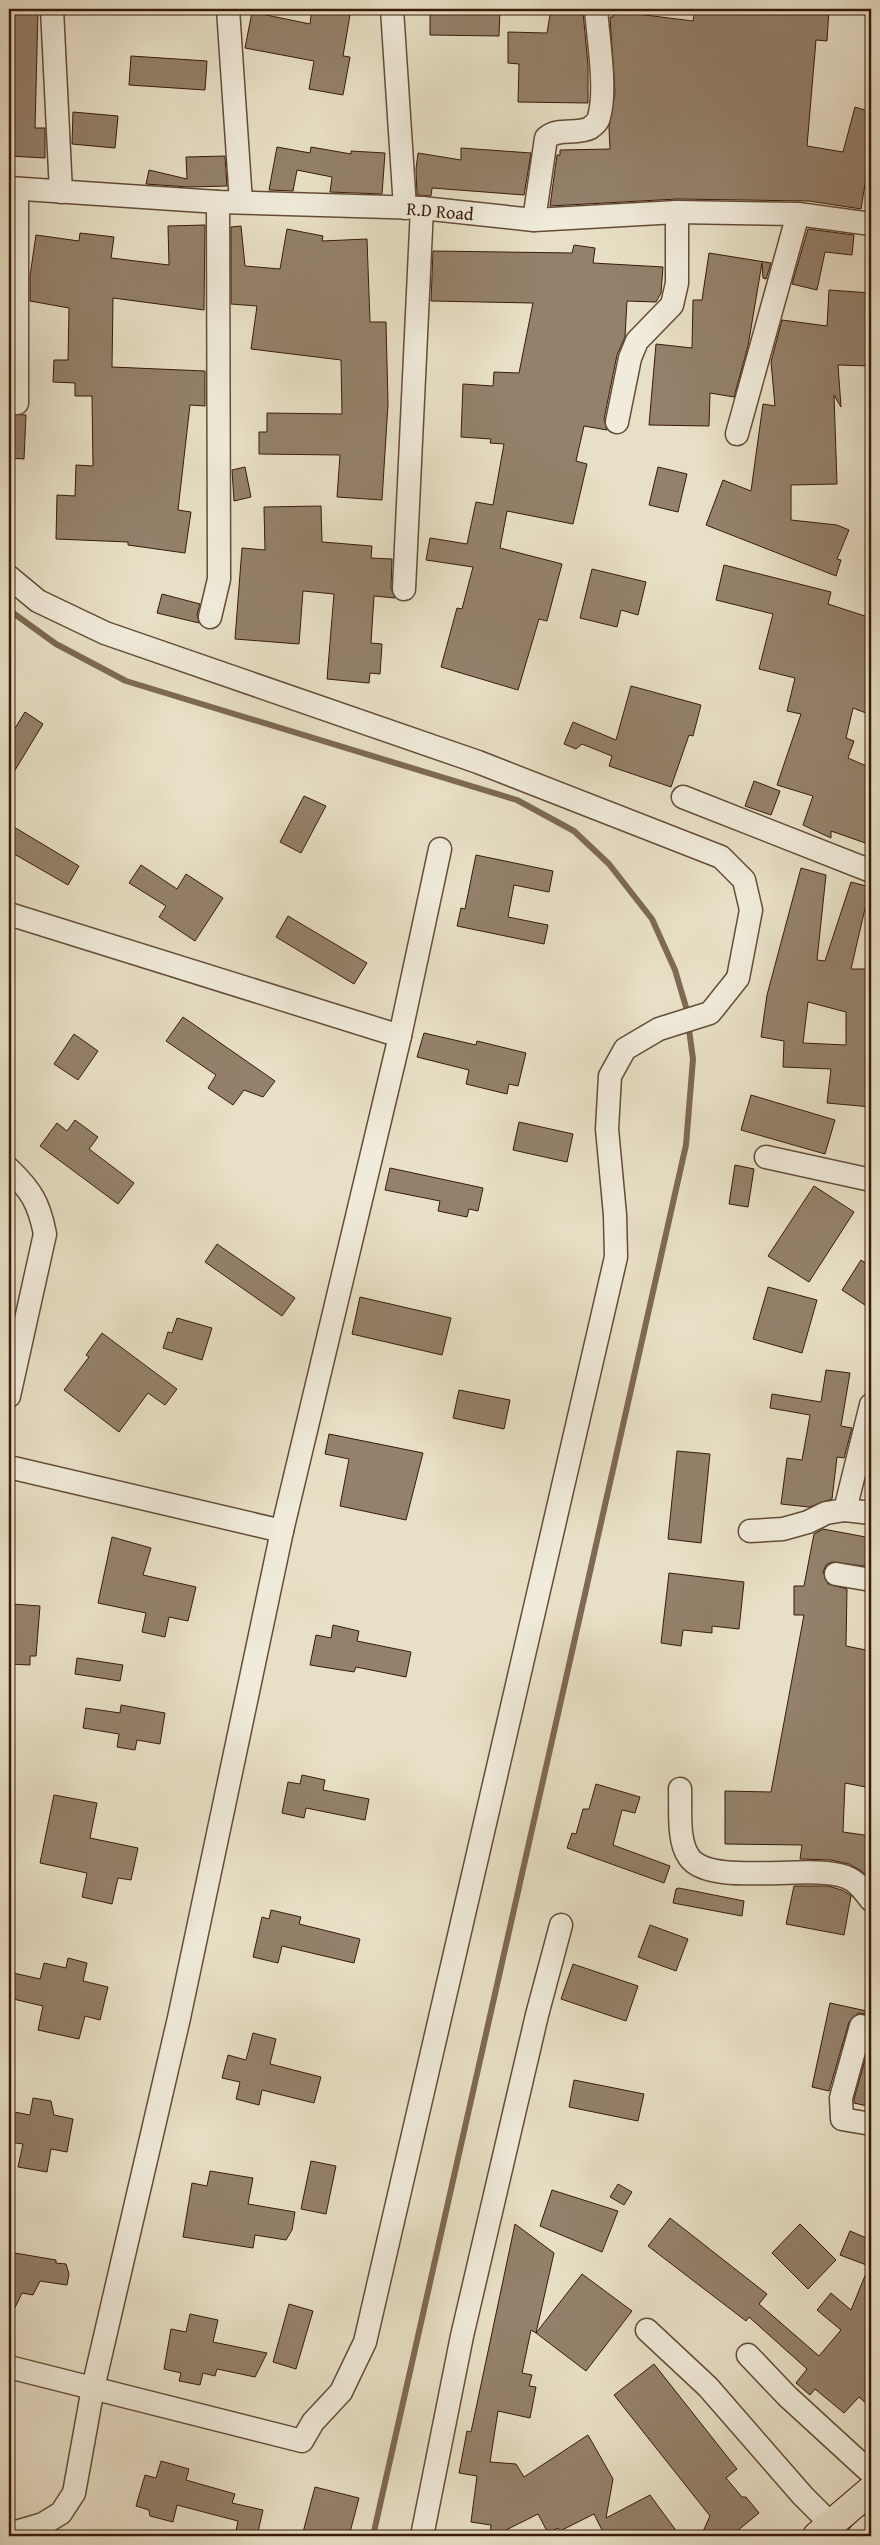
<svg xmlns="http://www.w3.org/2000/svg" width="880" height="2545" viewBox="0 0 880 2545" font-family="'Gentium Book Plus',serif">
	<rect width="100%" height="100%" fill="#e8e0c6"/>
	<filter id="stains"><feTurbulence type="fractalNoise" baseFrequency=".004" numOctaves="4"/><feColorMatrix values="0 0 0 0 .2 0 0 0 0 .09 0 0 0 0 .02 0 0 0 .5 -.17"/></filter>
	<radialGradient id="worn" r=".72"><stop offset=".6" stop-color="#630" stop-opacity="0"/><stop offset="1" stop-color="#630" stop-opacity=".3"/></radialGradient>
	<g fill="none" stroke-linecap="round" stroke-linejoin="round">
		<!-- stream -->
		<path stroke="#7e6953" stroke-width="6" d="M9 610 56 644 126 681 517 800 574 831 609 864 652 919 675 970 686 1007 693 1059 686 1145 373 2536"/>
	</g>
	<!-- building -->
	<g fill="#94816b" stroke="#391a08" fill-rule="evenodd">
		<path d="M9 9H38L35 128H45V158L9 156Z"/>
		<path d="M312 9H351L343 56 350 57 343 95 309 89 314 61 245 48 252 12 310 24Z"/>
		<path d="M430 9H500L499 36 430 35Z"/>
		<path d="M551 9 583 12 588 65V103L518 102 519 64 508 63V32L547 33Z"/>
		<path d="M695 9H829L827 41 816 40 807 146 843 152 855 107 871 112V147L861 209 809 201 677 199 550 206 557 155H560V150L610 149 609 127 615 93 610 17H613V11L693 21Z"/>
		<path d="M131 56 207 61 205 90 129 85Z"/>
		<path d="M73 112 118 116 115 148 72 144Z"/>
		<path d="M277 147 310 153 311 147 351 154V151L385 153 382 194 330 192 332 177 297 170 293 191 269 190Z"/>
		<path d="M461 148 531 153 524 195 432 188 431 196 417 195 416 169 418 153 461 160Z"/>
		<path d="M225 156 227 186 188 187 146 184 149 170 187 179 186 157Z"/>
		<path d="M205 225 204 310 113 298 112 367 205 371V406L190 405 178 510 191 512 185 553 128 545V542L56 539 57 495 75 496 76 465 93 466 92 396H75V383L53 382 54 360H68L69 308 30 301V276L36 235 79 241 80 233 114 237 111 258 169 265 168 226Z"/>
		<path d="M241 226 245 266 280 269 287 229 323 236 322 241 367 239 370 322H386L388 404 382 500 337 497 340 455 259 454V432H267V413L342 414 341 360 251 349 257 306 231 304V227Z"/>
		<path d="M808 229 854 235 852 255 825 252 817 290 792 284Z"/>
		<path d="M574 245 595 248 593 263 663 267 661 293 656 302 627 301 625 337 617 355 604 419 607 430 584 426 576 461 587 464 573 524 507 511 500 548 562 564 547 621 539 619 518 690 441 667 457 608 462 609 473 567 426 560 430 538 467 544 476 502 493 505 504 444 490 443 491 439 461 437 463 384 493 386 494 372 519 373 533 303 431 301 433 251 572 253Z"/>
		<path d="M709 253 771 263 766 279 763 278 762 263 748 346 734 397 710 393 709 426 649 425 656 344 692 348 693 300H702Z"/>
		<path d="M829 290 871 293V366L838 365 841 407 834 395 837 484 791 485V520L837 525 849 530 837 559 841 560 836 576 706 525 723 480 751 491 763 404 775 406 771 362 782 320 827 326Z"/>
		<path d="M9 414 26 415 24 459 9 458Z"/>
		<path d="M245 467 251 497 234 501 232 470Z"/>
		<path d="M658 467 687 474 678 512 649 505Z"/>
		<path d="M321 506 322 542 372 546 371 558 392 559 391 588 395 598 374 596 371 643 382 644 380 674 370 673 369 683 327 679 334 594 303 591 299 644 235 639 242 548 265 550 264 507Z"/>
		<path d="M724 565 831 592 828 604 871 618V715L853 708 846 738 854 741 848 758 871 768V845L831 831V838L803 825 813 796 777 785 801 714 787 711 795 678 759 669 773 614 716 600Z"/>
		<path d="M592 569 646 582 638 615 621 610 617 627 580 618Z"/>
		<path d="M162 594 200 604 197 614 199 623 157 613Z"/>
		<path d="M631 686 701 705 693 736 689 735 671 787 609 766 612 756 582 744 576 749 564 744 573 722 616 740Z"/>
		<path d="M25 712 43 724 9 780V738Z"/>
		<path d="M754 781 780 791 771 815 745 806Z"/>
		<path d="M304 796 326 806 301 853 280 842Z"/>
		<path d="M9 824 79 866 68 885 9 851Z"/>
		<path d="M476 855 553 871 549 892 514 885 508 917 548 925 544 944 457 926 461 908 465 909Z"/>
		<path d="M141 865 177 889 186 874 223 898 195 941 159 917 166 906 129 883Z"/>
		<path d="M801 868 826 875 817 960 825 961 851 882 870 887 851 969H871V1107L827 1103 831 1069 783 1067 784 1041 761 1037 767 995ZM808 1002 846 1012V1045L803 1043Z"/>
		<path d="M288 916 367 963 354 984 276 937Z"/>
		<path d="M183 1017 275 1081 263 1097 244 1090 233 1105 208 1088 216 1075 166 1041Z"/>
		<path d="M424 1033 476 1045 477 1041 526 1053 518 1086 509 1084 507 1094 466 1084 469 1070 417 1057Z"/>
		<path d="M74 1034 98 1051 78 1080 54 1064Z"/>
		<path d="M751 1095 835 1120 825 1154 741 1130Z"/>
		<path d="M75 1120 98 1137 89 1149 134 1183 118 1204 40 1146 57 1123 67 1131Z"/>
		<path d="M519 1122 573 1134 567 1162 513 1150Z"/>
		<path d="M735 1165 754 1169 748 1207 729 1204Z"/>
		<path d="M390 1168 483 1188 478 1211 469 1209 467 1217 438 1211 440 1201 385 1190Z"/>
		<path d="M814 1186 854 1212 809 1282 768 1256Z"/>
		<path d="M217 1244 295 1298 282 1316 205 1262Z"/>
		<path d="M861 1260 871 1267V1309L842 1290Z"/>
		<path d="M768 1287 817 1300 802 1353 753 1339Z"/>
		<path d="M360 1297 451 1318 442 1355 352 1334Z"/>
		<path d="M177 1318 212 1328 202 1360 163 1348 168 1332 172 1333Z"/>
		<path d="M102 1333 177 1389 165 1405 148 1393 119 1432 64 1390 89 1357 86 1355Z"/>
		<path d="M826 1370 850 1373 841 1426 852 1428 844 1458 837 1457 832 1499 809 1507 781 1504 787 1458 802 1460 810 1415 770 1408 772 1394 821 1402Z"/>
		<path d="M459 1390 510 1400 504 1429 453 1418Z"/>
		<path d="M329 1434 423 1453 406 1520 340 1506 349 1459 325 1454Z"/>
		<path d="M677 1451 710 1454 701 1543 668 1539Z"/>
		<path d="M823 1529 871 1538V1567L832 1562 826 1565 823 1572 828 1584 847 1589 846 1646 871 1651V1788L845 1783 843 1832 871 1836V1879L860 1870 849 1864 831 1860 800 1859 802 1845 725 1844V1791L771 1792 804 1615H794V1586H804L814 1534Z"/>
		<path d="M112 1537 151 1548 143 1575 196 1587 188 1621 169 1617 165 1637 142 1632 146 1613 98 1603Z"/>
		<path d="M669 1573 744 1582 739 1629 712 1626V1633L683 1630 681 1646 661 1643Z"/>
		<path d="M12 1604 40 1606 36 1656H30V1665L9 1664Z"/>
		<path d="M333 1625 359 1631 357 1641 411 1652 406 1677 356 1667 354 1672 310 1665 316 1635 331 1638Z"/>
		<path d="M77 1658 123 1665 120 1681 75 1674Z"/>
		<path d="M121 1705 165 1713 160 1744 137 1740 135 1750 117 1747 119 1734 83 1728 86 1708 120 1713Z"/>
		<path d="M302 1775 325 1780 323 1790 369 1799 365 1820 306 1808 304 1818 282 1813 288 1782 300 1784Z"/>
		<path d="M596 1784 640 1797 635 1813 622 1810 613 1845 670 1866 664 1883 567 1848 572 1833 576 1834 583 1809H589Z"/>
		<path d="M54 1795 97 1803 90 1838 138 1848 131 1880 118 1878 112 1904 82 1897 87 1873 40 1863Z"/>
		<path d="M794 1886H828L842 1890 851 1896 844 1935 786 1924Z"/>
		<path d="M679 1888 744 1901 742 1916 673 1903 676 1889Z"/>
		<path d="M271 1910 301 1917 299 1924 360 1939 354 1963 282 1946 278 1963 253 1957 262 1917 269 1919Z"/>
		<path d="M650 1925 688 1939 676 1971 638 1957Z"/>
		<path d="M68 1958 87 1963 83 1981 108 1987 100 2020 85 2016 79 2039 38 2030 43 2006 9 1998V1972L40 1979 44 1963 66 1968Z"/>
		<path d="M573 1964 638 1986 626 2021 561 1999Z"/>
		<path d="M830 2003 871 2012V2018L865 2014 858 2013 849 2022 829 2091 812 2087Z"/>
		<path d="M253 2033 276 2039 270 2064 321 2077 314 2103 262 2090 259 2105 236 2099 240 2082 222 2078 228 2055 246 2060Z"/>
		<path d="M871 2038V2107L854 2103V2099Z"/>
		<path d="M574 2080 644 2094 638 2121 569 2107Z"/>
		<path d="M33 2098 51 2101 54 2115 73 2119 67 2152 51 2149 47 2172 18 2167 23 2144 9 2142V2111L30 2115Z"/>
		<path d="M311 2161 336 2166 326 2214 301 2209Z"/>
		<path d="M210 2171 253 2178 248 2204 295 2212 292 2230 286 2240 255 2235 253 2248 183 2237 192 2183 207 2186Z"/>
		<path d="M618 2184 632 2192 624 2205 610 2197Z"/>
		<path d="M552 2190 618 2211 602 2252 540 2226Z"/>
		<path d="M670 2218 767 2294 759 2304 819 2356 841 2330 817 2310 831 2293 851 2310 869 2266 840 2255 850 2231 871 2240V2408L859 2397 844 2413 815 2389 810 2395 796 2383 807 2369 749 2317 746 2321 648 2246Z"/>
		<path d="M515 2224 554 2253 536 2333 531 2330 522 2373 532 2375 529 2386 536 2387 530 2418 498 2411 490 2462 516 2464 524 2477 588 2435 613 2479 606 2518 650 2495 680 2536H605L594 2514 560 2531 558 2528 548 2533 538 2514 494 2536H490L491 2525 471 2522 477 2476 459 2473 467 2431 471 2432Z"/>
		<path d="M800 2224 836 2260 808 2289 772 2253Z"/>
		<path d="M9 2252 56 2260V2263L66 2264 69 2274 67 2285 40 2281 33 2295 22 2293 9 2320Z"/>
		<path d="M582 2274 632 2311 586 2371 536 2333Z"/>
		<path d="M289 2304 313 2311 296 2369 273 2362Z"/>
		<path d="M190 2314 218 2320 213 2342 267 2353 255 2377 217 2369 215 2376 203 2373 200 2385 179 2381 181 2373 164 2369 171 2329 186 2332Z"/>
		<path d="M654 2364 737 2469 726 2478 742 2497H746L759 2513 731 2536H701L710 2516 614 2395Z"/>
		<path d="M161 2461 189 2469 186 2480 235 2494 232 2503 263 2510 257 2536H235L238 2521 177 2505 173 2522 150 2516 149 2510 136 2506 145 2475 156 2478Z"/>
		<path d="M315 2487 359 2498 349 2536H302Z"/>
	</g>
	<g fill="none" stroke-linecap="round" stroke-linejoin="round">
		<defs>
			<g id="minor">
				<path d="M52 9 61 192"/>
				<path d="M228 9 241 202"/>
				<path d="M392 9 405 208"/>
				<path d="M9 188 218 202 422 208 534 220 677 212 798 214 871 224"/>
				<path d="M534 220 546 138C558 127 576 135 590 128 594 125 598 122 599 117 607 90 598 38 596 9"/>
				<path d="M17 403V189"/>
				<path d="M617 422 630 358 637 341 672 305 677 283V212"/>
				<path d="M737 434 798 214"/>
				<path d="M9 577 38 601 105 633 478 762 721 857 744 880 751 910 738 978 710 1013 659 1029 625 1049 610 1076 607 1129 615 1215 616 1257 365 2342 341 2392 313 2422 302 2441 9 2367"/>
				<path d="M404 589 422 208"/>
				<path d="M210 617 219 579 218 202"/>
				<path d="M683 797 871 871"/>
				<path d="M9 914 400 1036"/>
				<path d="M766 1157 871 1180"/>
				<path d="M9 1169C31 1190 39 1203 45 1234L9 1396"/>
				<path d="M9 1467 282 1531"/>
				<path d="M845 1510 871 1405"/>
				<path d="M750 1531 783 1529 808 1522 826 1513 845 1510 871 1513"/>
				<path d="M836 1574 871 1580"/>
				<path d="M680 1789C681 1809 677 1840 689 1857 710 1888 811 1863 846 1877 857 1881 864 1891 871 1900"/>
				<path d="M861 2026 841 2098 842 2119 871 2124"/>
				<path d="M647 2330 708 2387 803 2496 832 2525"/>
				<path d="M748 2355 787 2396 871 2473"/>
				<path d="M9 2534 43 2524 61 2513 74 2493 93 2388 179 2018 282 1531 400 1036 440 849"/>
				<path d="M422 2536 462 2336 537 2015 561 1925"/>
			</g>
			<g id="major">
				<path d="M817 2536 871 2490"/>
				<path d="M862 2536 871 2528"/>
			</g>
		</defs>
		<!-- minor casing -->
		<use href="#minor" stroke="#654c38" stroke-width="25"/>
		<!-- major casing -->
		<use href="#major" stroke="#391a08" stroke-width="30"/>
		<!-- minor -->
		<use href="#minor" stroke="#f0ebda" stroke-width="22"/>
		<!-- major -->
		<use href="#major" stroke="#e8e0c6" stroke-width="28"/>
	</g>
	<g text-anchor="middle" dominant-baseline="central" stroke-width="4" stroke-linejoin="round" paint-order="stroke">
		<!-- street labels -->
		<g font-size="18" fill="#391a08" stroke="#f0ebda">
			<text transform="translate(440 211) rotate(5)">R.D Road</text>
		</g>
	</g>
	<!-- margin -->
	<rect width="880" height="2545" fill="none" stroke="#e8e0c6" stroke-width="30"/>
	<rect x="10" y="10" width="860" height="2525" fill="none" stroke="#391a08" stroke-width="2.5"/>
	<rect x="15" y="15" width="850" height="2515" fill="none" stroke="#391a08"/>
	<rect width="100%" height="100%" filter="url(#stains)"/>
	<rect width="100%" height="100%" fill="url(#worn)"/>
</svg>
